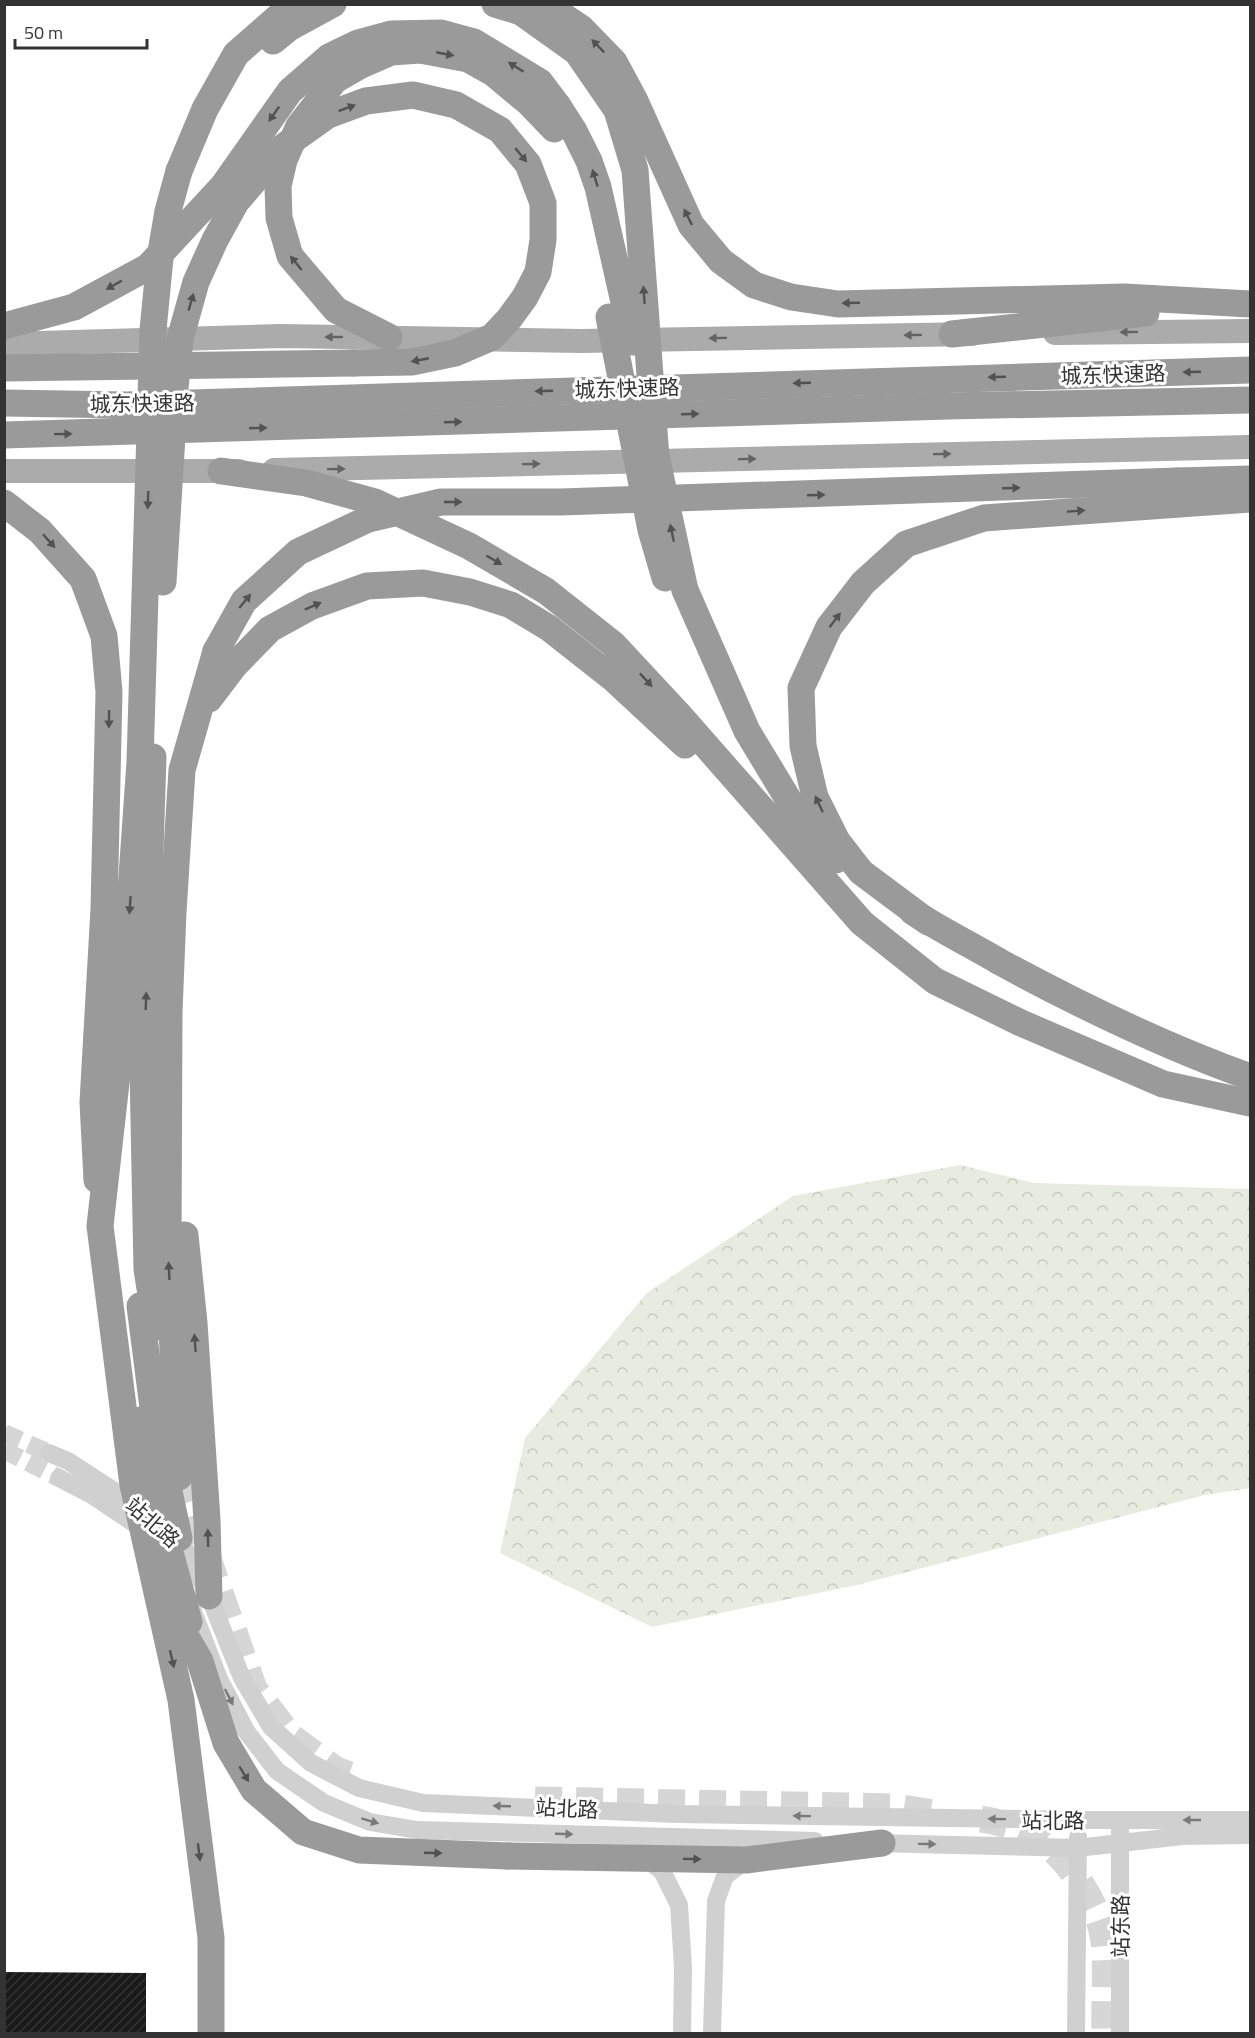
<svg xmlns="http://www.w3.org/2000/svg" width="1255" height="2038" viewBox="0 0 1255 2038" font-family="'Titillium Web','Noto Sans SC',sans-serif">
	<defs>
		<pattern id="forest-crowns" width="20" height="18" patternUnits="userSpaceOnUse" patternTransform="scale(1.5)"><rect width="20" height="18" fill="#e6ecdf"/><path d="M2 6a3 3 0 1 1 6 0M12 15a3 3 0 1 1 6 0" fill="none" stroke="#c6cbc0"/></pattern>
		<pattern id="building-hatch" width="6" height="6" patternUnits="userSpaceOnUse" patternTransform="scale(1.5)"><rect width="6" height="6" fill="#1a1a1a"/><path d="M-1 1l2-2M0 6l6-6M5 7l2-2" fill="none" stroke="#333"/></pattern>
	</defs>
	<rect width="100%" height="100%" fill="#fff"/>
	<!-- forest -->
	<path fill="url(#forest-crowns)" d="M960 1165 1034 1183 1250 1189V1488L1205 1495 857 1585 652 1627 500 1553 525 1438 647 1293 793 1196Z"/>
	<!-- building -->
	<path fill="url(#building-hatch)" d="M4 1972 146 1973V2034H4Z"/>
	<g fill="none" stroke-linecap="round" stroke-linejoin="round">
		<!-- minor-tunnel -->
		<g stroke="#d6d6d6" stroke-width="18" stroke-dasharray="18 9" stroke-linecap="butt">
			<path d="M4 1433 49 1453"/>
			<path d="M4 1450 59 1478"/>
		</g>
		<!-- highway-tunnel -->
		<g stroke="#d6d6d6" stroke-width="27" stroke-dasharray="27 14" stroke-linecap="butt">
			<path d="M179 1477 254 1689 290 1736 336 1770 350 1775"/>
			<path d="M535 1800 896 1807 940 1814"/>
			<path d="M981 1819C1002 1822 1024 1829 1042 1841 1070 1860 1100 1907 1104 1941 1107 1968 1104 2005 1105 2034"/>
		</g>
		<!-- minor -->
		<g stroke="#d0d0d0" stroke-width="18">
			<path d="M49 1453 68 1461 142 1509"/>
			<path d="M59 1478 92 1495 147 1532"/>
			<path d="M170 1532 179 1538 209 1596 242 1678 271 1727 311 1763 359 1788 423 1803 677 1814 1079 1820H1250"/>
			<path d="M192 1609 219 1679 246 1731 277 1771 324 1803 370 1822 417 1830 815 1841"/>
			<path d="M1120 1831V2034"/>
			<path d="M873 1843 1077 1848 1182 1836 1250 1835"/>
			<path d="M645 1858 662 1871 679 1905 683 1967 682 2034"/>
			<path d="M712 2034 716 1901 725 1876 746 1860"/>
			<path d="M1076 2034 1078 1837"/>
		</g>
		<!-- major -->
		<g stroke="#ababab" stroke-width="24">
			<path d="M1055 333 1250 331"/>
			<path d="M4 344 281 336 581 341 972 334"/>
			<path d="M274 470 1250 447"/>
			<path d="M4 471H239"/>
		</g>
		<!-- highway -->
		<g stroke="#9a9a9a" stroke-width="27">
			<path d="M545 4 581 28 614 62 635 101 691 225 721 261 754 285 791 297 838 304 1124 297 1250 304"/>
			<path d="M273 41 289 28 333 4"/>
			<path d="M179 171 205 109 236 54 293 4"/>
			<path d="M4 326 74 307 148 267 223 186 290 91 329 57 358 43 391 34 441 33 474 42 540 82 558 106"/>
			<path d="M952 334 1146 313"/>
			<path d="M389 337 336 310 290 256 279 218 278 186 284 160 299 126 335 80 361 65 391 52 420 50 468 59 493 73 529 103 554 129"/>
			<path d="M4 368 353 363"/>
			<path d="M4 403 126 405 1250 370"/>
			<path d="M4 435 948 406 1250 400"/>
			<path d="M221 471 306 483 375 502 469 546 546 591 613 644 680 716 862 923 935 981 1021 1023 1163 1084 1250 1103"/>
			<path d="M1177 481 1250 479"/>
			<path d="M4 503 40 531 83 579 104 636 109 692 104 909 93 1102 97 1180"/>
			<path d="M685 590 747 731 802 822 836 860"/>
			<path d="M209 699 234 666 270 629 312 606 367 586 423 583 470 592 511 605 549 628 615 680 685 745"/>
			<path d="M153 757 143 1070 147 1269 156 1327"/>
			<path d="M913 912C941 930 971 945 1000 962 1081 1006 1164 1046 1250 1077"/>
			<path d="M928 922 861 872 837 841 815 797 803 746 801 688 829 627 863 583 906 544 984 518 1250 499"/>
			<path d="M185 1235 194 1323 207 1520 209 1596"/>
			<path d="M140 1306 156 1431 179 1538"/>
			<path d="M179 1477 168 1246 169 1012 173 912 182 770 216 651"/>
			<path d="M508 1856 746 1860 882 1843"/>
		</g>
		<!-- highway-bridge -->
		<g stroke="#9a9a9a" stroke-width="27">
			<path d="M495 4 521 12 577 52 617 110 635 170 656 458"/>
			<path d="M558 106 574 131 589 161 598 187 633 342"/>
			<path d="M179 171 168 211 160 258 153 330 140 762 120 1047 100 1226 133 1485 181 1700 211 1938V2034"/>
			<path d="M609 317 651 530 665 578"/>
			<path d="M653 442 685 590"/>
			<path d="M163 582 175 388 180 339 196 282 215 240 236 202 283 147 328 115 366 101 413 95 456 105 500 130 528 164 543 203V240L538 272 525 297 509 319 492 337 455 353 412 362 353 363"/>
			<path d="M216 651 244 601 298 552 368 519 441 502H561L1177 481"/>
			<path d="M141 1420 159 1512 189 1622"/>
			<path d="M172 1603 178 1623 200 1661 226 1743 254 1790 303 1832 359 1850 508 1856"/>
		</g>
	</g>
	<!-- one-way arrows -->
	<defs><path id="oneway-solid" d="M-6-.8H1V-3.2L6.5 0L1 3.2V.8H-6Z" transform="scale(1.5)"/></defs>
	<g fill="#525252">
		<use href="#oneway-solid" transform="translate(598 46) rotate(-134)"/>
		<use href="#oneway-solid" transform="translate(445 54) rotate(11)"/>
		<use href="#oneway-solid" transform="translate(516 67) rotate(-148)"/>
		<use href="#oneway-solid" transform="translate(347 108) rotate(-20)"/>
		<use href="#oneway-solid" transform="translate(274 114) rotate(125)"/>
		<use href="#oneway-solid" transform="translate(521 155) rotate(50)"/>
		<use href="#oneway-solid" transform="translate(595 178) rotate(-107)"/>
		<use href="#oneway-solid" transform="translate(688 217) rotate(-116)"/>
		<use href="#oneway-solid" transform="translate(296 263) rotate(-129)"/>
		<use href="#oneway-solid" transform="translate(114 285) rotate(151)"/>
		<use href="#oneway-solid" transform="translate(644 295) rotate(-94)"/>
		<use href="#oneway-solid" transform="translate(191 302) rotate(-74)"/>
		<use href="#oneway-solid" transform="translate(851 303) rotate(178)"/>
		<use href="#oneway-solid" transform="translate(420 360) rotate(169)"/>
		<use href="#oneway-solid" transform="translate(1192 372) rotate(178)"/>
		<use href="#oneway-solid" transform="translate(997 377) rotate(178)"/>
		<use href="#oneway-solid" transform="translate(802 383) rotate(178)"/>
		<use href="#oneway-solid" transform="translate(544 391) rotate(178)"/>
		<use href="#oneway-solid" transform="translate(690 414) rotate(-2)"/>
		<use href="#oneway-solid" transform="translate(453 422) rotate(-2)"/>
		<use href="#oneway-solid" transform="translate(258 428) rotate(-2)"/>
		<use href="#oneway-solid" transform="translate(63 434) rotate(-1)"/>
		<use href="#oneway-solid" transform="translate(1011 488) rotate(-2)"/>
		<use href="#oneway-solid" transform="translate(816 495) rotate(-2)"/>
		<use href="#oneway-solid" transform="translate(148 500) rotate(92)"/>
		<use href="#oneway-solid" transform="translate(453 502)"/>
		<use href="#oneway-solid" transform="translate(1076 511) rotate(-4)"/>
		<use href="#oneway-solid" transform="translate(672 533) rotate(-102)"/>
		<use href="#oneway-solid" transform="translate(49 541) rotate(48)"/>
		<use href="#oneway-solid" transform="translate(494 560) rotate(30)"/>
		<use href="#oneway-solid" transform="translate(245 601) rotate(-51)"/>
		<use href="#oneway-solid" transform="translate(313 606) rotate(-24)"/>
		<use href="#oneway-solid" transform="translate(835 620) rotate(-53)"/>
		<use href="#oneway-solid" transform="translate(646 680) rotate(47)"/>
		<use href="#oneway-solid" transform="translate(109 719) rotate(91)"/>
		<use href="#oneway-solid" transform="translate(819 804) rotate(-115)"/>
		<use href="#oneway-solid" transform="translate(130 905) rotate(94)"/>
		<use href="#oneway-solid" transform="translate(146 1001) rotate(-88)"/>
		<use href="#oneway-solid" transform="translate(169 1271) rotate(-93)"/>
		<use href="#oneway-solid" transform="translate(195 1343) rotate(-94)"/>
		<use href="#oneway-solid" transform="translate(208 1538) rotate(-91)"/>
		<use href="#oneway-solid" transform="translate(172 1659) rotate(77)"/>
		<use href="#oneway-solid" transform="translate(244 1774) rotate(59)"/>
		<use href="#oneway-solid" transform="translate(199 1852) rotate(83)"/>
		<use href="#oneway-solid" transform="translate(433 1853) rotate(2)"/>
		<use href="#oneway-solid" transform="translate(692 1859) rotate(1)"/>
	</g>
	<g fill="#636363">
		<use href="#oneway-solid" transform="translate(1129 332) rotate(179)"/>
		<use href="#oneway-solid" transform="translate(913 335) rotate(179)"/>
		<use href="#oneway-solid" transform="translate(334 337) rotate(-180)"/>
		<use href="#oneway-solid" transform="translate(718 338) rotate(179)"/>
		<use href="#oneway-solid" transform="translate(942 454) rotate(-1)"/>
		<use href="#oneway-solid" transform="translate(747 459) rotate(-1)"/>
		<use href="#oneway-solid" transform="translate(531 464) rotate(-1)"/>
		<use href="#oneway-solid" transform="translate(336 469) rotate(-1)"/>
	</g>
	<g fill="#7a7a7a">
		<use href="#oneway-solid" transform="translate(229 1697) rotate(63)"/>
		<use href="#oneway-solid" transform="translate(502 1806) rotate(-178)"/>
		<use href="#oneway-solid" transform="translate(802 1816) rotate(-179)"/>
		<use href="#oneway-solid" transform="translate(997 1819) rotate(-179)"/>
		<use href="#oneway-solid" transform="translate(1192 1820) rotate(-180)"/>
		<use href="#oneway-solid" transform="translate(370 1821) rotate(17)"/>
		<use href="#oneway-solid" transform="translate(564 1834) rotate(2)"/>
		<use href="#oneway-solid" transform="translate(927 1844) rotate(1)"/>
	</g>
	<g text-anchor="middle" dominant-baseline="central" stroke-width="6" stroke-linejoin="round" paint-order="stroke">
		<!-- street labels -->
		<g font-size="21" fill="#333" stroke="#fff">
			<text transform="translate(1113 374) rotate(-2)">城东快速路</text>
			<text transform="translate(627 388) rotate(-2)">城东快速路</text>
			<text transform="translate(142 403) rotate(-1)">城东快速路</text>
			<text transform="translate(153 1522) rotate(41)">站北路</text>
			<text transform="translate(567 1808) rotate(3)">站北路</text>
			<text x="1053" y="1820">站北路</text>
			<text transform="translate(1120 1926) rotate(-90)">站东路</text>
		</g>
	</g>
	<!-- border -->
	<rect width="1255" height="2038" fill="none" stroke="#333333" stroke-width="12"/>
	<!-- scale -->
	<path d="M15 39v9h132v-9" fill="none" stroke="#333333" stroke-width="3"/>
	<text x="24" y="39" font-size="18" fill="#333333" stroke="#ffffff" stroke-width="4.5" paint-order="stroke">50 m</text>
</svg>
